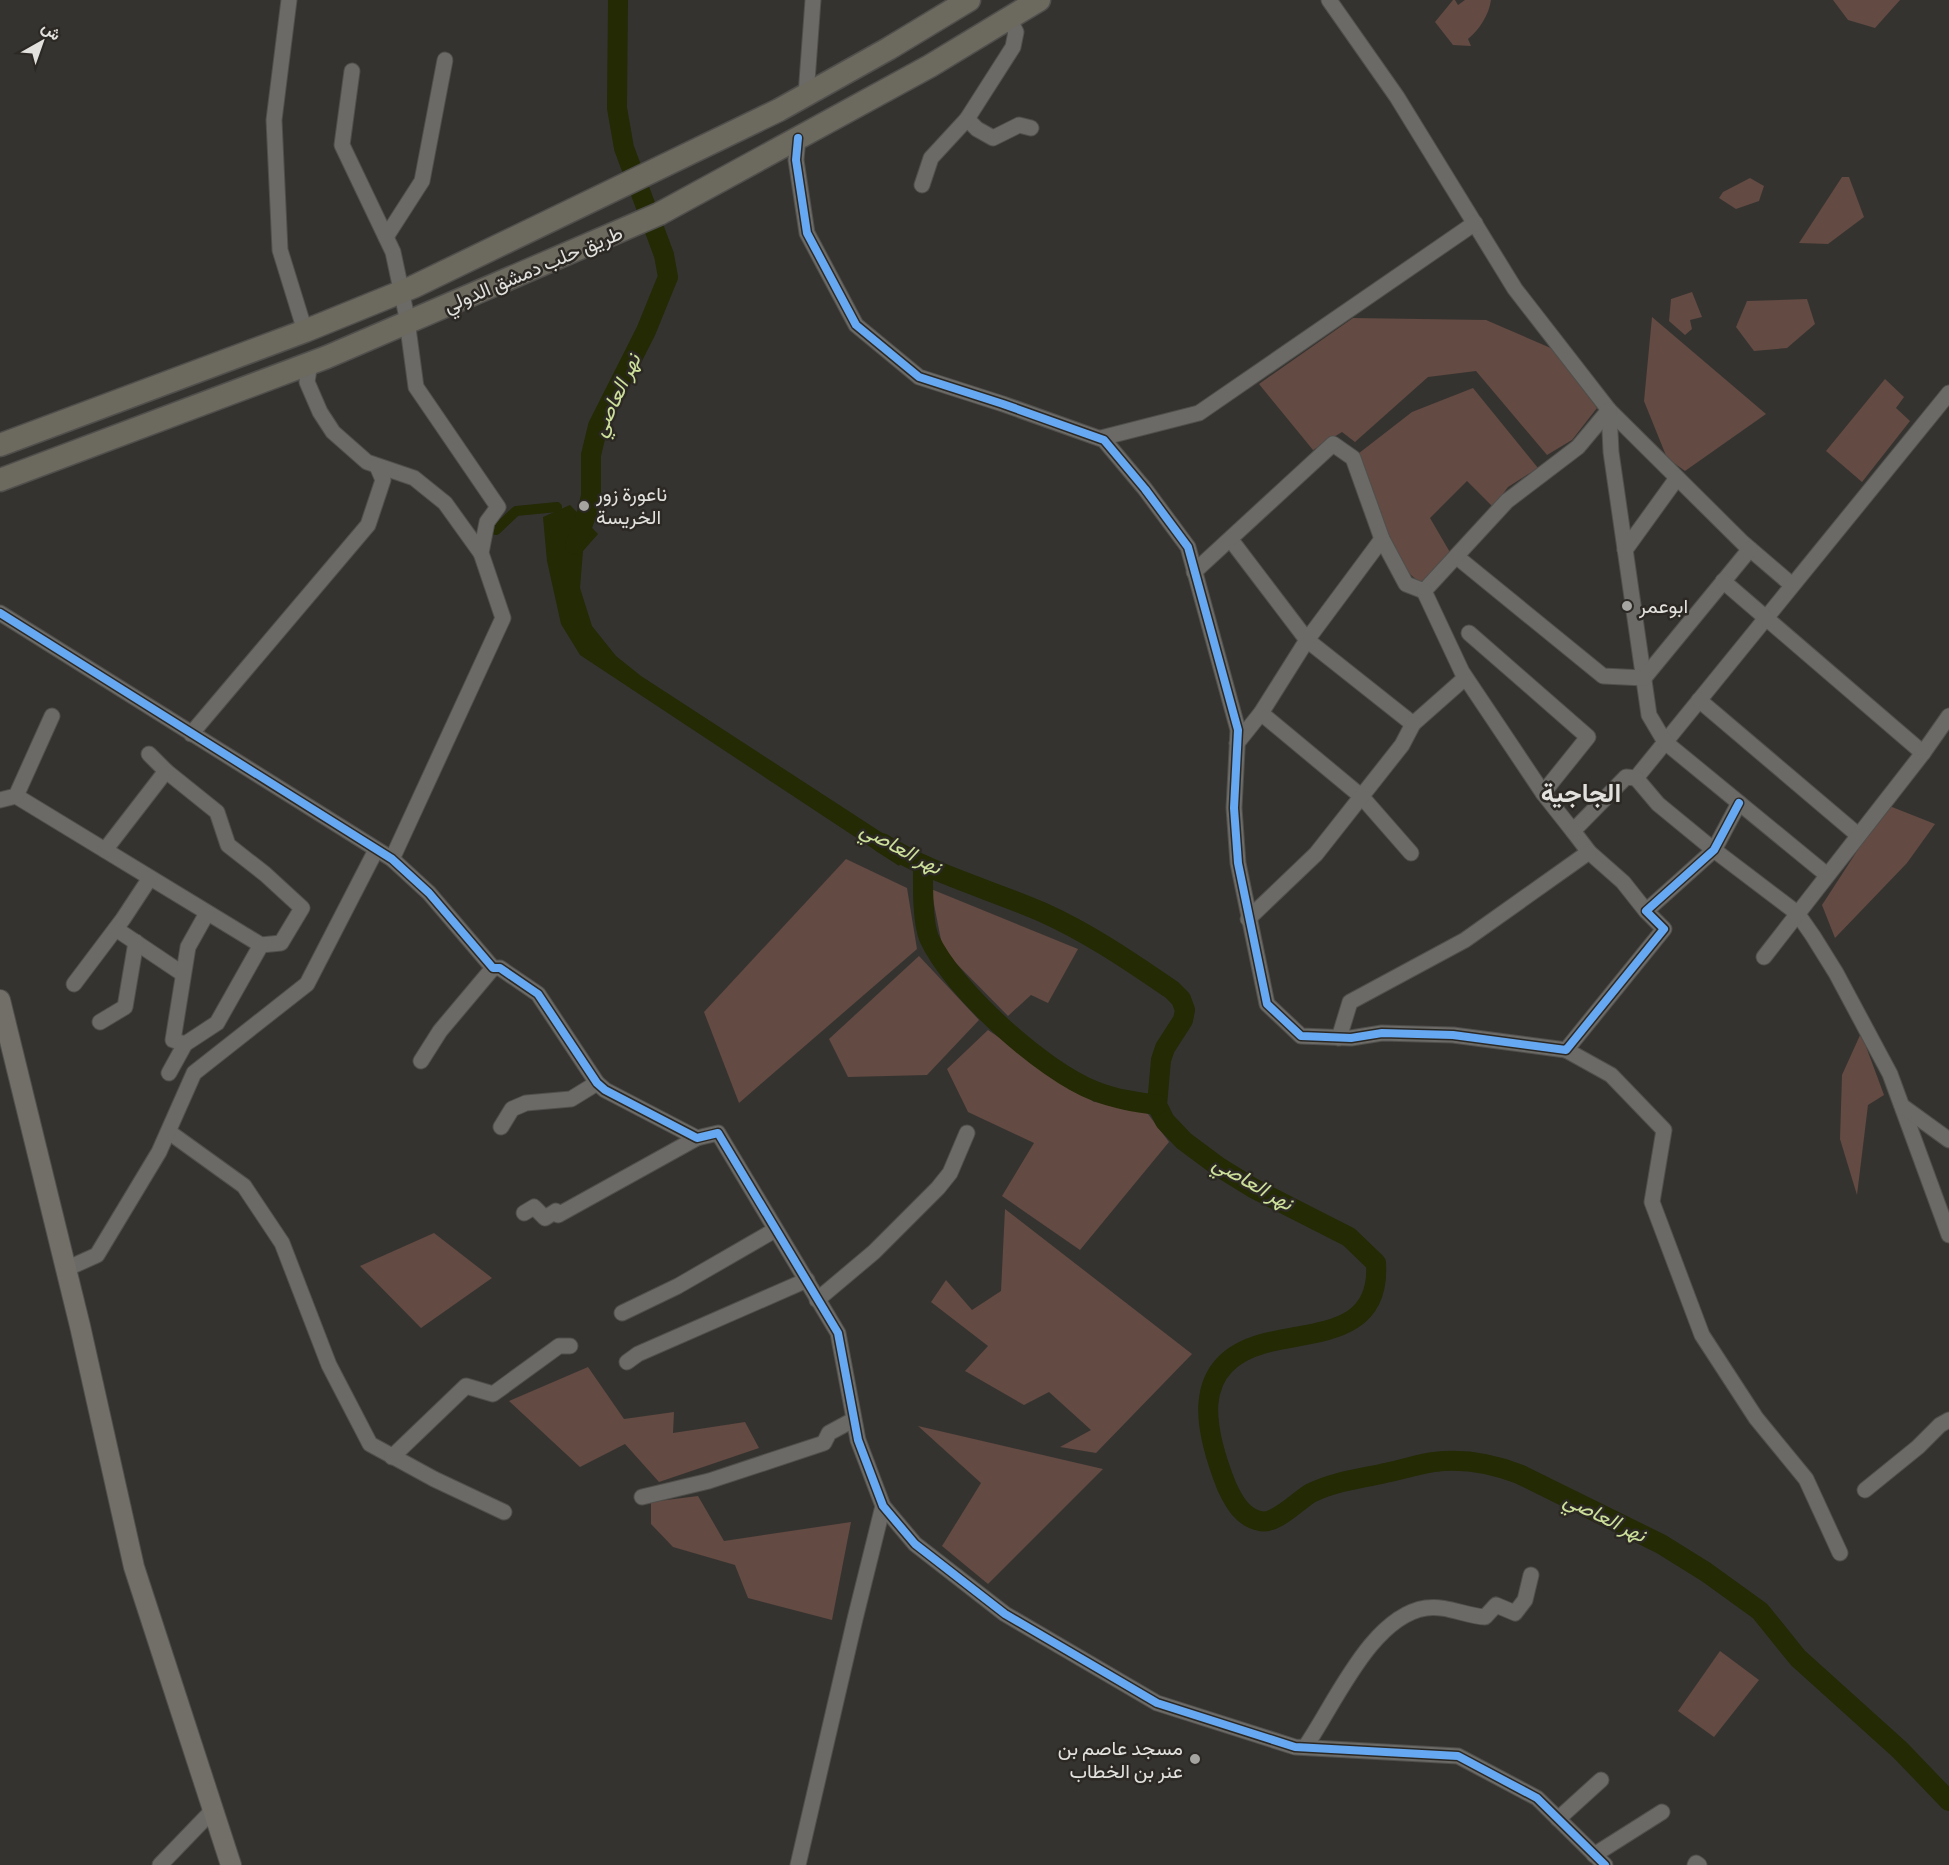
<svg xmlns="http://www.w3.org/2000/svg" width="1949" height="1865" viewBox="0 0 1949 1865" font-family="Bitter,Vazirmatn,serif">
	<rect width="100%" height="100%" fill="#353330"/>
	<!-- green -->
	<g fill="#634a42">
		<path d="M1453 0H1455L1458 5 1465 0H1491C1489 15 1479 30 1468 39L1471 46 1453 45 1435 22Z"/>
		<path d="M1833 0H1900L1875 28 1848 20Z"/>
		<path d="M1842 177H1849L1864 217 1828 244 1799 243Z"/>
		<path d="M1750 178 1764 186 1759 201 1736 209 1719 198 1723 192Z"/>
		<path d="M1692 292 1702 317 1690 320 1692 329 1685 335 1669 321 1671 299Z"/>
		<path d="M1807 299 1815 324 1787 348 1754 351 1736 327 1747 301Z"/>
		<path d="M1652 317 1766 414 1685 471 1667 458 1644 401Z"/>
		<path d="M1353 318 1486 320 1553 349 1597 408 1572 440 1547 455 1476 371 1428 377 1355 442 1342 432 1313 450 1259 384Z"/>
		<path d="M1885 379 1904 397 1896 408 1910 421 1862 482 1826 451Z"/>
		<path d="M1473 388 1538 468 1508 487 1493 507 1467 481 1430 518 1451 554 1421 582C1390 567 1367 490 1354 457L1412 412Z"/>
		<path d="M1887 805 1935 824 1907 863 1835 938 1822 905Z"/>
		<path d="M846 859 907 888 917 949 739 1103 704 1012Z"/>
		<path d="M931 889 1078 949 1048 1003 1031 995 1008 1016 943 950Z"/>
		<path d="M919 956 979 1020 927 1075 848 1077 829 1039Z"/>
		<path d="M988 1030 1094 1102 1142 1106 1169 1142 1080 1250 1002 1196 1034 1143 968 1112 947 1069Z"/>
		<path d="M1861 1033 1884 1095 1868 1105 1857 1195 1840 1139 1842 1075Z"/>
		<path d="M1005 1209 1192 1354 1096 1453 1060 1447 1091 1430 1049 1392 1024 1405 965 1371 988 1346 931 1302 946 1280 972 1310 1001 1291Z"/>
		<path d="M434 1233 492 1278 421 1328 360 1266Z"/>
		<path d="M588 1367 624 1419 674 1412 673 1433 745 1422 759 1448 659 1482 625 1444 580 1467 509 1401Z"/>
		<path d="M918 1426 1103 1469 988 1584 942 1546 981 1483Z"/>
		<path d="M698 1496 724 1541 851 1522 832 1620 748 1598 735 1565 673 1547 651 1524V1502Z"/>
		<path d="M1720 1651 1759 1680 1714 1737 1678 1711Z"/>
	</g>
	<!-- water -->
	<path fill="#232a04" d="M570 505 598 534 583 551 580 588 592 626 616 656 641 676 907 849 899 866 580 655 561 624 547 561 543 517Z"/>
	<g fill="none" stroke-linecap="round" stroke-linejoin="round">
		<!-- canal -->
		<path stroke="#232a04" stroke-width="10" d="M496 530 516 511 557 507"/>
		<!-- river -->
		<g stroke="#232a04" stroke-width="20">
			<path d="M575 545 587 513 591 496V455L598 426 646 331 668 277 664 255 624 148 617 108 618 0"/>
			<path d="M882 843C932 874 989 889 1042 912 1089 933 1131 962 1172 990L1181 999 1185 1010 1183 1020 1165 1048 1161 1060 1157 1105 1165 1121 1184 1141 1219 1167 1253 1188 1349 1237 1376 1263C1381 1337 1312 1330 1262 1344 1188 1365 1205 1432 1227 1487 1234 1502 1243 1518 1260 1521 1276 1525 1297 1501 1311 1493 1335 1481 1360 1479 1385 1473 1402 1470 1418 1464 1434 1462 1463 1458 1493 1464 1519 1474L1661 1544 1706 1572 1760 1611 1798 1658 1900 1750 1949 1801"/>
			<path d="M923 865C923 884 922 921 929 938 952 989 1043 1071 1095 1091 1115 1099 1136 1102 1157 1105"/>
		</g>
		<defs>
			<g id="minor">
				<path d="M289 0 274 120 280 250 305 331"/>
				<path d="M1329 0 1397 97 1515 289 1609 410 1743 543 1792 585"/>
				<path d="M352 71 342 145 393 252 406 313 416 387 498 507 487 522 481 553 503 618 392 859"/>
				<path d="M806 95 813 0"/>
				<path d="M967 119 977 129 993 138 1019 125 1031 128"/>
				<path d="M798 138 796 160 807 233 856 325 919 377 1003 404 1104 440 1145 489 1188 547 1238 730 1234 808 1238 863 1267 1004 1301 1036 1351 1038 1382 1033 1453 1035 1566 1050 1664 929 1646 911 1714 850 1739 803"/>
				<path d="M922 185 931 158 967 119 1013 47 1016 32 1009 18"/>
				<path d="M386 237 422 181 445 60"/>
				<path d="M310 363 307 382 320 412 333 432 367 462 414 478 445 503 481 553"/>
				<path d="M1949 393 1636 778 1658 804 1714 850 1797 913 1813 936 1836 973 1890 1074 1949 1235"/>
				<path d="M1609 410 1611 452 1649 715 1665 742 1827 875"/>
				<path d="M1101 438 1199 413 1475 223"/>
				<path d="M1231 540 1307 640 1413 724 1465 678"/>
				<path d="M1625 550 1677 478"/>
				<path d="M1457 557 1603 676 1644 678 1750 549"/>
				<path d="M1194 572 1333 444 1353 458 1382 539 1406 584 1424 591 1507 501 1578 447 1609 410"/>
				<path d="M1723 581 1923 753"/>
				<path d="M1424 591 1462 672 1543 793 1573 831 1626 777 1636 778"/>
				<path d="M0 613 392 859 429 893 493 968H500L538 994 597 1083 605 1090 697 1138 718 1133 838 1333 858 1440 883 1506 915 1544 1005 1614 1157 1703 1295 1747 1458 1756 1537 1798 1605 1865"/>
				<path d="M1469 633 1588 737 1543 793"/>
				<path d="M1699 700 1858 835"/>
				<path d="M1261 713 1362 797 1411 853"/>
				<path d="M191 734 368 525 383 480 377 466"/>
				<path d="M1237 743 1261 713 1307 640 1382 539"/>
				<path d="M166 771 217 812 228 845 265 874 302 908 281 943 261 945"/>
				<path d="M16 796 261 945 217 1023 185 1044 169 1073"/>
				<path d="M0 800 16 796 52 716"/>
				<path d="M1573 831 1589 852 1623 882 1646 911"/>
				<path d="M105 850 166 771 149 754"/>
				<path d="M1248 919 1316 854 1402 745 1413 724"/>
				<path d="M116 929 183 974"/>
				<path d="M1764 957 1923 753 1949 716"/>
				<path d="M74 984 123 919 150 878"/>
				<path d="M100 1022 125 1007 136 942"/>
				<path d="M1339 1038 1350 1002 1465 940 1589 852"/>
				<path d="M185 1044 173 1040 188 947 207 913"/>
				<path d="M1566 1050 1611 1075 1664 1130 1652 1202 1702 1335 1756 1418 1806 1479 1840 1553"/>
				<path d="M421 1061 440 1031 493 968"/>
				<path d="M1902 1106 1949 1140"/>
				<path d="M501 1127 512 1109 526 1103 571 1099 597 1083"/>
				<path d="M169 1132 244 1186 282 1243 329 1365 370 1444 434 1479 504 1512"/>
				<path d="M524 1213 534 1207 545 1218 556 1211 558 1215 697 1138"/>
				<path d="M66 1269 97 1255 159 1152 194 1073 307 984 376 850"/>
				<path d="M817 1300 874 1252 938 1188 950 1173 967 1133"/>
				<path d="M622 1313 678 1286 775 1230"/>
				<path d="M627 1362 638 1354 807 1280"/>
				<path d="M392 1457 466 1386 493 1394 559 1346H570"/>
				<path d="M1865 1490 1918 1447 1940 1425 1949 1420"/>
				<path d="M642 1497 709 1481 824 1443 829 1433 853 1420"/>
				<path d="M1305 1747C1334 1706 1371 1616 1426 1608 1446 1605 1466 1616 1485 1617L1496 1605 1515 1613 1525 1600 1531 1575"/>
				<path d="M1558 1819 1601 1780"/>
				<path d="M1594 1855 1662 1812"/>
				<path d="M160 1865 212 1811"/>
				<path d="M798 1865 855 1619 883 1506"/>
				<path d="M1695 1865 1696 1863 1699 1865"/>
			</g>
			<path id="major" d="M0 1000 80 1326 134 1567 231 1865"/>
			<g id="highway">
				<path d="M0 445 305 331 413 287 779 110 888 49 969 0"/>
				<path d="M0 480 327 357 659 214 930 66 1039 0"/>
			</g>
		</defs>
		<!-- minor casing -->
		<use href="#minor" stroke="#504f4c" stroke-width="17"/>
		<!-- major casing -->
		<use href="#major" stroke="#504f4c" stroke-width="22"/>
		<!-- highway casing -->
		<use href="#highway" stroke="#504f4c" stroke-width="25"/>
		<!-- minor -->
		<use href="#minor" stroke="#6b6a67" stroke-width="15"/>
		<!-- major -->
		<use href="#major" stroke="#716f67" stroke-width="20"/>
		<!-- highway -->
		<use href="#highway" stroke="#6c695f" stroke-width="22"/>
		<defs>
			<g id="cycleway">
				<path d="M798 138 796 160 807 233 856 325 919 377 1003 404 1104 440 1145 489 1188 547 1238 730 1234 808 1238 863 1267 1004 1301 1036 1351 1038 1382 1033 1453 1035 1566 1050 1664 929 1646 911 1714 850 1739 803"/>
				<path d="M0 613 392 859 429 893 493 968H500L538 994 597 1083 605 1090 697 1138 718 1133 838 1333 858 1440 883 1506 915 1544 1005 1614 1157 1703 1295 1747 1458 1756 1537 1798 1605 1865"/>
			</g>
		</defs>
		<!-- cycleway casing -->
		<use href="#cycleway" stroke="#2c2925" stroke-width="11"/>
		<!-- cycleway -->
		<use href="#cycleway" stroke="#66a8f1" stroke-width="8"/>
	</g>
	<!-- markers -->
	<g fill="#a5a4a1" stroke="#2c2925" stroke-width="2">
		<circle cx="584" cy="506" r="6"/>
		<circle cx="1627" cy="606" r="6"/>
		<circle cx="1195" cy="1759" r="6"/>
	</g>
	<g text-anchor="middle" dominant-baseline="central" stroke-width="5" stroke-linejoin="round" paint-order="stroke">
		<!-- street labels -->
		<g font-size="20" fill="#e2e1de" stroke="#2c2925">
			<text transform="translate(533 269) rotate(-23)">طريق حلب دمشق الدولي</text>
		</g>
		<!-- poi labels -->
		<g font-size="20" fill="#e2e1de" stroke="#2c2925" text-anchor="start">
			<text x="596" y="494">ناعورة زور<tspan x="596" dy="23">الخريسة</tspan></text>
			<text x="1639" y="606">ابوعمر</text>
			<text x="1183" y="1748" text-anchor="end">مسجد عاصم بن<tspan x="1183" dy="23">عنر بن الخطاب</tspan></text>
		</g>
		<!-- water labels -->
		<g font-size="21" font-style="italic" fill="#cee19a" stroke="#2c2925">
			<text transform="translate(616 395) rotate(-65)">نهر العاصي</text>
			<text transform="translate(901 848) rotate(28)">نهر العاصي</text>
			<text transform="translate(1253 1183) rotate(30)">نهر العاصي</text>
			<text transform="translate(1605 1517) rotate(26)">نهر العاصي</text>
		</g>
		<!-- district labels -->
		<g font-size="26" font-weight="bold" fill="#e2e1de" stroke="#2c2925">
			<text x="1581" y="793">الجاجية</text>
		</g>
	</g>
	<!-- north arrow -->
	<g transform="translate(42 42) rotate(40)" stroke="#2c2925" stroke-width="4.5" paint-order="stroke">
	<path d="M0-4.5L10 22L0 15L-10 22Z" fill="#e2e1de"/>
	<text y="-9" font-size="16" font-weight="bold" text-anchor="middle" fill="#e2e1de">ش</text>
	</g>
</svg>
